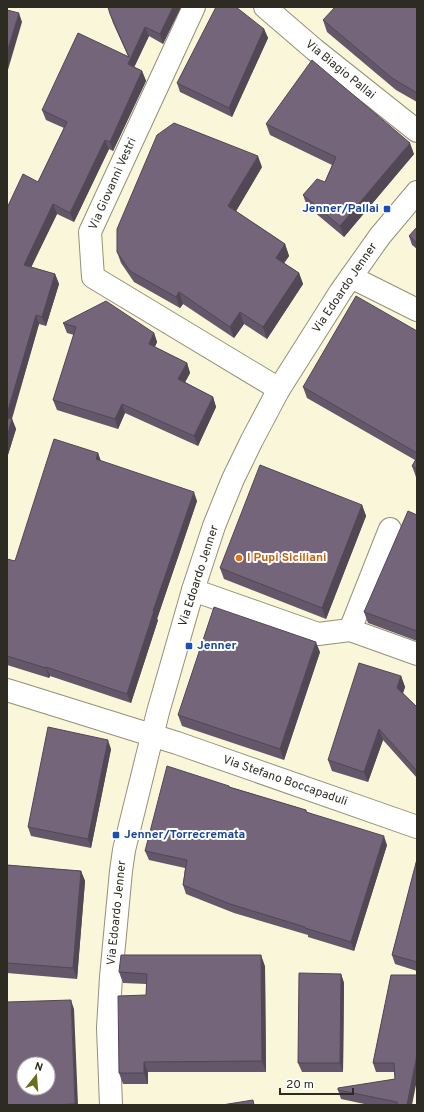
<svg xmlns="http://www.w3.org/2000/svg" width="424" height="1112" viewBox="0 0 424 1112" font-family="Overpass,sans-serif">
	<rect width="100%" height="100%" fill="#faf6d9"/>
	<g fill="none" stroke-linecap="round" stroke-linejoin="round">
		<defs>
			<g id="minor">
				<path d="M194 7 90 232 93 277 279 389"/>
				<path d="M265 7 315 50 417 131"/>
				<path d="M351 277 417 310"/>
				<path d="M390 529 350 630 417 654"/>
				<path d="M193 590 318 634 350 630"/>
				<path d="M7 690 177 743 417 827"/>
				<path d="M111 1105 108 1028 111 977 121 871 124 850 158 712 193 590 214 526 233 479 252 440 279 389 341 291 380 236 417 192"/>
			</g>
		</defs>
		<!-- minor casing -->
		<use href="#minor" stroke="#959077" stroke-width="24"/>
		<!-- minor -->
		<use href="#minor" stroke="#fff" stroke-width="22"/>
	</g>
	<!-- wall -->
	<g fill="#645769">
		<path d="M108 7H181L163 44 149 36 134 67 142 71 146 81 113 151 109 149 74 222 57 214 31 267 55 274 59 284 46 326 39 324 12 419 16 429 7 458V208L38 182 64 128 46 120 42 110 128 56 113 23Z"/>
		<path d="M417 7V102L396 90 327 32 323 20Z"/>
		<path d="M264 29 268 38 232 117 180 92 177 83Z"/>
		<path d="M266 124 414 154 344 237 307 206 303 195 325 182 332 165 270 135Z"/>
		<path d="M262 167 236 211 285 244 289 256 284 263 299 273 303 284 267 339 244 324 234 338 183 304 180 308 134 282 121 263 117 252Z"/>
		<path d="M417 227V249L412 245 409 236Z"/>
		<path d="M63 323 154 333 157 342 155 347 187 363 190 373 185 382 213 397 216 407 198 446 125 413 118 429 57 410 53 400 74 335 67 333Z"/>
		<path d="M417 331V478L416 477 412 466 415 460 307 398 303 387Z"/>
		<path d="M98 453 101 461 197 501 157 619 158 620 131 703 50 676 49 678 7 665V559L15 561Z"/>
		<path d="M362 505 366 516 326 619 224 579 220 568Z"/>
		<path d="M417 515V641L368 623 364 612Z"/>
		<path d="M320 652 284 760 182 726 178 715Z"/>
		<path d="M401 676 405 687 403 693 417 707V778L383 740 368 782 332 771 328 760Z"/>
		<path d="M111 749 91 848 31 836 28 827Z"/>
		<path d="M229 786 230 787 306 810 307 812 387 845 354 951 308 937V935L234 913 186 894 183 885 185 868 149 860 145 851Z"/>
		<path d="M417 859V971L395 964 392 955Z"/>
		<path d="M7 865 81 871 85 881 77 979 7 973Z"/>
		<path d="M265 966 266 1072H148V1084H123L119 1073 146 995V984L123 983 119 972Z"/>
		<path d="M341 974 344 983 343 1072H302L298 1063Z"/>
		<path d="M391 975 412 1105H369L341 1099 338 1090 395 1079 394 1072H376L373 1063Z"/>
	</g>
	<!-- shaded-wall -->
	<g fill="#514755">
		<path d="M173 7H181L163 44 160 34Z"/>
		<path d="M19 13 22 22 7 73V52Z"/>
		<path d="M145 27 149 36 131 74 128 64Z"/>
		<path d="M264 29 268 38 232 117 229 108Z"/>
		<path d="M142 71 146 81 113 151 110 142Z"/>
		<path d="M105 140 109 149 74 222 70 213Z"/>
		<path d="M410 143 414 154 344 237 340 226Z"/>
		<path d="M258 156 262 167 232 218 228 206Z"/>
		<path d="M53 204 57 214 28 274 24 265Z"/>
		<path d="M285 244 289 256 280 269 276 258Z"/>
		<path d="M299 273 303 284 267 339 263 327Z"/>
		<path d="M55 274 59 284 46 326 42 317Z"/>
		<path d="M179 292 183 304 180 308 176 297Z"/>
		<path d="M240 312 244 324 234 338 230 327Z"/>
		<path d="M36 315 39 324 9 427 7 420V414Z"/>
		<path d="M154 333 157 342 152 353 149 344Z"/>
		<path d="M187 363 190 373 182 388 178 379Z"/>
		<path d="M213 397 216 407 198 446 194 436Z"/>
		<path d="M122 404 125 413 118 429 115 419Z"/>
		<path d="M12 419 16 429 7 458V437Z"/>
		<path d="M98 453 101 463 96 459Z"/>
		<path d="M194 492 197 501 157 619 158 620 131 703 127 694 153 611Z"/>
		<path d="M362 505 366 516 326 619 322 608Z"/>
		<path d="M316 642 320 652 284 760 280 749Z"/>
		<path d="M46 667 50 676 49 678 46 668Z"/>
		<path d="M401 676 405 687 401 699 397 688Z"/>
		<path d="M379 729 383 740 368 782 364 772Z"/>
		<path d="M108 740 111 749 91 848 88 839Z"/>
		<path d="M384 836 387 845 354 951 351 942Z"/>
		<path d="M81 871 85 881 77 979 73 968Z"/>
		<path d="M261 955 265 966 266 1072 262 1061Z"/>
		<path d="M341 974 344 983 343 1072 340 1063Z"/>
		<path d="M71 1000 74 1009 78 1105H76L75 1104Z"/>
		<path d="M417 1054V1080L412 1105H407Z"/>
		<path d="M144 1062 148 1072V1084L144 1073Z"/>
	</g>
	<!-- building -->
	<g fill="#74657a" stroke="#514755" fill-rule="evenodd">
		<path d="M108 7H173L160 34 145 27 128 64 142 71 110 142 105 140 70 213 53 204 24 265 55 274 42 317 36 315 7 414V208L23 174 38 182 67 122 42 110 78 33 129 57 110 14Z"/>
		<path d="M216 7H236L264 29 229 108 177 83Z"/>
		<path d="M335 7H417V93L392 78 323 20Z"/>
		<path d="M7 10 19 13 7 52Z"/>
		<path d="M312 60 410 143 340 226 303 195 317 179 325 182 336 157 266 124Z"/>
		<path d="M174 123 258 156 228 206 285 244 276 258 299 273 263 327 240 312 230 327 179 292 176 297 130 271 117 252V229L157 135Z"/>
		<path d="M417 227V243L409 236Z"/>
		<path d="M356 296 417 331V453L303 387Z"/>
		<path d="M106 301 154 333 149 344 187 363 178 379 213 397 194 436 122 404 115 419 53 400 76 327 63 323Z"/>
		<path d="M7 418 12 419 7 437Z"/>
		<path d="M54 439 98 453 96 459 194 492 153 611H154L127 694 46 667V668L7 656V559L15 561Z"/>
		<path d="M417 458V469L412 466Z"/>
		<path d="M260 465 362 505 322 608 220 568Z"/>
		<path d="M408 511 417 515V631L364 612Z"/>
		<path d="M214 607 316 642 280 749 178 715Z"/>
		<path d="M359 663 401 676 397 688 417 707V771L379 729 364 772 328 760Z"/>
		<path d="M48 727 108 740 88 839 28 827Z"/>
		<path d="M167 766 229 786V787L306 810V812L384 836 351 942 305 928V927L230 904 183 885 187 860 145 851Z"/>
		<path d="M417 859V962L392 955Z"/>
		<path d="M7 865 81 871 73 968 7 963Z"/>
		<path d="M121 955H261L262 1061 144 1062V1073H119L118 996 146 995 147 974 119 972Z"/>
		<path d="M299 973 341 974 340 1063H298Z"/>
		<path d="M391 975H417V1054L407 1105H397V1102L338 1090V1088L395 1079 394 1063H373Z"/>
		<path d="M71 1000 75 1104 52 1105H7V1002ZM24 1064H48V1088H24Z"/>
		<path d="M253 1100 254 1105H222Z"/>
	</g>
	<!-- markers -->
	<g fill="#1a4fb4" stroke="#fff" stroke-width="1.5">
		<rect x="383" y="205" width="8" height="8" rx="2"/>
		<rect x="185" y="642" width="8" height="8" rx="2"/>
		<rect x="112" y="831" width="8" height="8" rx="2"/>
	</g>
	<circle fill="#e8710a" stroke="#fff" stroke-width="1.5" cx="239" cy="558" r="4"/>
	<g text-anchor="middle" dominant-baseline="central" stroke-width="4" stroke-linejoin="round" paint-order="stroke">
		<!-- street labels -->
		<g font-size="12" fill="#2e2c22" stroke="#fff">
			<text transform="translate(340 70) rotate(39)">Via Biagio Pallai</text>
			<text transform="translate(113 184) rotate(-66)">Via Giovanni Vestri</text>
			<text transform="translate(345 288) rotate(-56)">Via Edoardo Jenner</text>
			<text transform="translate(199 576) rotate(-72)">Via Edoardo Jenner</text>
			<text transform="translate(285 781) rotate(19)">Via Stefano Boccapaduli</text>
			<text transform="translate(117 913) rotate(-84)">Via Edoardo Jenner</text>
		</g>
		<!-- transit labels -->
		<g font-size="12" font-weight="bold" fill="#164399" stroke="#fff" text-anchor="start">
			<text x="379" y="209" text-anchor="end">Jenner/Pallai</text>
			<text x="197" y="646">Jenner</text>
			<text x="124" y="835">Jenner/Torrecremata</text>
		</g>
		<!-- food labels -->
		<g font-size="12" font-weight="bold" fill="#c56008" stroke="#fff" text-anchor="start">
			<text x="247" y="558">I Pupi Siciliani</text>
		</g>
	</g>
	<!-- border -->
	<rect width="424" height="1112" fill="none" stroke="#2e2c22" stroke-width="16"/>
	<!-- north arrow -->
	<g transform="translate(36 1076) rotate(17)"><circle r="19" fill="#ffffff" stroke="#ababa7"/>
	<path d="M0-3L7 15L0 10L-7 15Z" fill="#667018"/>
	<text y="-6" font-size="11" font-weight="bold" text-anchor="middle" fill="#2e2c22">N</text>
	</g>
	<!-- scale -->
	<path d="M280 1088v6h73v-6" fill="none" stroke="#2e2c22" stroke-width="2"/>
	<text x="286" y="1088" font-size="12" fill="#2e2c22" stroke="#ffffff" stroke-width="3" paint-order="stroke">20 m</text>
</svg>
